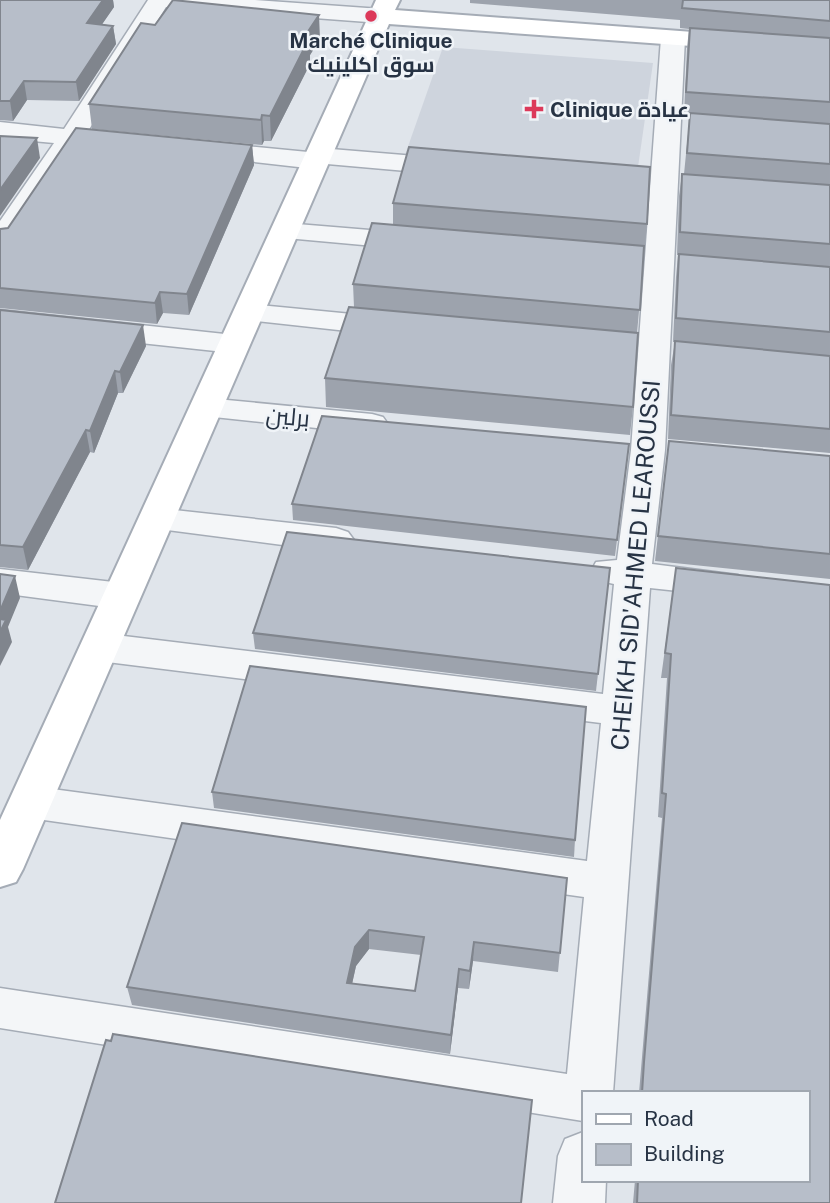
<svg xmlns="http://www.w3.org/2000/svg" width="830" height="1203" viewBox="0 0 830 1203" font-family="'Public Sans',Cairo,sans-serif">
	<rect width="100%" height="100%" fill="#e0e5eb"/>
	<!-- built -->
	<path fill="#ced4dd" d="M443 47 653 63 637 174 405 155Z"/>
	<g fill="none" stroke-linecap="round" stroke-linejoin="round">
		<defs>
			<g id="street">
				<path d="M148 0H255L381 9 392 16 381 23 166 7 88 131 130 137 134 142 130 147 121 150 78 145 10 247 0 249V221L54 143 0 138V122L64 129Z"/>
				<path d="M673 31 681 33 685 38 665 450 652 564 738 575 743 584 738 593 725 596 650 588 613 1093H583V1121L0 1028V988L567 1074 584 897 30 818 15 814 9 802 15 790 30 786 587 861 601 723 99 661 86 657 80 647 86 637 99 633 603 694 614 584 596 580 591 571 596 562 617 560 631 450 661 38 665 33Z"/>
				<path d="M203 142 308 152 319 148 452 159 461 161 465 167 461 173 452 175 327 164 316 169 194 155 190 150 194 145Z"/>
				<path d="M285 223 418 234 428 236 432 242 428 248 418 250 275 237 271 231 275 225Z"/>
				<path d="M248 304 393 318 404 321 408 327 404 333 393 336 237 319 233 313 237 307Z"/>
				<path d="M0 310 234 335 245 338 249 344 245 350 234 353 0 328Z"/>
				<path d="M206 398 372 414 383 417 388 424 383 431 372 434 195 415 190 408 195 401Z"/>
				<path d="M156 508 336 528 348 532 354 540 348 548 336 552 144 527 139 519 144 511Z"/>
				<path d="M0 569 122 583 135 587 140 596 135 605 122 609 0 593Z"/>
				<path d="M583 1132V1180H606L605 1203H553L558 1156 565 1139Z"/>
			</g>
			<path id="secondary" d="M376 0H400L395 10 830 42V56L389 24 23 869 16 882 0 887V820Z"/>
		</defs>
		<!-- street casing -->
		<use href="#street" stroke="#a5acb6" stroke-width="3"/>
		<!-- secondary casing -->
		<use href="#secondary" stroke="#a5acb6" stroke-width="4"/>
		<!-- street -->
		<use href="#street" fill="#f4f6f8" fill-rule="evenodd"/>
		<!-- secondary -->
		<use href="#secondary" fill="#fff" fill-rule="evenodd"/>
	</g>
	<!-- wall -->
	<g fill="#9da3ad" fill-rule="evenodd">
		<path d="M0 0H113L114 7 102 24 113 26 116 44 79 101 27 100 13 121 0 120Z"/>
		<path d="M470 0H830V453L668 439 671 365 675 342H673L676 277 678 255H677L679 196 682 174H684L690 114H684L687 48 689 29 680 28V20L470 3Z"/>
		<path d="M320 39 310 55V64L271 141H264L262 145 92 129 89 104Z"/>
		<path d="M252 145 254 165 189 315 163 313 157 324 0 308V229L8 228Z"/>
		<path d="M393 203 647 224 637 333 633 407 630 435 326 407 325 378 354 307 353 284 393 224Z"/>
		<path d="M0 310 146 346 123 393H118L94 453 90 452 28 570 0 567Z"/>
		<path d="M669 441 830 456V579L655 561Z"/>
		<path d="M629 444 615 556 293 520 292 504Z"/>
		<path d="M610 568 596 691 255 649 253 633Z"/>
		<path d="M676 568 830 585V1203H633L635 1180H807V1093H639L662 818 658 817 667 678H661Z"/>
		<path d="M212 792 575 840 574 857 214 808Z"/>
		<path d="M567 878 558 972 473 961 469 989 458 988 450 1054 132 1005 127 987ZM369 949 421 955 415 991 352 984 356 966Z"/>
	</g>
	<!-- shaded-wall -->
	<g fill="#80858d">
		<path d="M103 0H113L114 7 90 42 87 23Z"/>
		<path d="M319 15 320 39 310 55V64L271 141 270 116 303 39Z"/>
		<path d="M113 26 116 44 79 101 76 82Z"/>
		<path d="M24 81 27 100 13 121 10 101Z"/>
		<path d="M262 115 264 141 262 145 261 120Z"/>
		<path d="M37 138 40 158 0 216V190Z"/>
		<path d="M252 145 254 165 189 315 187 294Z"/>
		<path d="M160 292 163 313 157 324 155 303Z"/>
		<path d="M143 325 146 346 123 393 120 372Z"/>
		<path d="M115 371 118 393 94 453 90 431Z"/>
		<path d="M86 430 90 452 28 570 23 547Z"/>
		<path d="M15 576 20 598 8 627 12 642 0 666V611Z"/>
		<path d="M369 930V949L356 966 348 1002 347 983 355 947Z"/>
		<path d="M474 942 473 961 469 989 470 971Z"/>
		<path d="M459 969 458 988 450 1054 451 1035Z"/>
	</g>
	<!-- building -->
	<g fill="#b7bec9" stroke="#80858d" stroke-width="2" fill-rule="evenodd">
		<path d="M0 0H103L87 23 113 26 76 82 24 81 10 101H0Z"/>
		<path d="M173 0 319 15 303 39H309L270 116 262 115 261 120 89 104 141 23 155 25Z"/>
		<path d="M683 0H830V21L682 8Z"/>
		<path d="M690 28 830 38V102L686 92Z"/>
		<path d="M690 113 830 124V164L687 153Z"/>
		<path d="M76 128 252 145 187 294 160 292 155 303 0 288V229L8 228Z"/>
		<path d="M0 136 37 138 0 190Z"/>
		<path d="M409 147 650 167 647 224 393 203Z"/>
		<path d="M682 174 830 185V244L680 232Z"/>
		<path d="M372 223 644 246 640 310 353 284Z"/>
		<path d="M679 254 830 267V332L676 318Z"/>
		<path d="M349 307 638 333 633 407 325 378Z"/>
		<path d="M0 310 143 325 120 372 115 371 90 431 86 430 23 547 0 545Z"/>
		<path d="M675 341 830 356V429L671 415Z"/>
		<path d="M322 416 629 444 617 540 292 504Z"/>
		<path d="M669 441 830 456V554L658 536Z"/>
		<path d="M287 532 610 568 598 674 253 633Z"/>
		<path d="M676 568 830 585V1203H637L638 1180H807V1093H642L644 1062 666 794 662 793 671 654 665 653Z"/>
		<path d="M0 574 15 576 0 611Z"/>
		<path d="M0 619 6 620 0 632Z"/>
		<path d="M250 666 586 707 575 840 212 792Z"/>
		<path d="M182 823 567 878 560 953 474 942 470 971 459 969 451 1035 127 987ZM369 930 424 937 415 991 347 983 355 947Z"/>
		<path d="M113 1034 532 1100 521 1203H55L106 1040 111 1041Z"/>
	</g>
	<!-- markers -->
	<g fill="#dc395a" stroke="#f0f4f8" stroke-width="2.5">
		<circle cx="371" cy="16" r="7"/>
		<path d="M530.5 98.5h7v7h7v7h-7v7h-7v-7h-7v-7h7z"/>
	</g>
	<g text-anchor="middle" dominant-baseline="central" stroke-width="5" stroke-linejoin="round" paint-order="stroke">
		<!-- far-poi labels -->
		<g font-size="21" font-weight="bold" fill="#273344" stroke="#f0f4f8">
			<text x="371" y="40">Marché Clinique<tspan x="371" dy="24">سوق اكلينيك</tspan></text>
			<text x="550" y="109" text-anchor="start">Clinique عيادة</text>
		</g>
		<!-- street labels -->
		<g font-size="24" fill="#273344" stroke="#f0f4f8">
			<text transform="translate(288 416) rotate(5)">برلين</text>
			<text transform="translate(635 565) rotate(-85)">CHEIKH SID'AHMED LEAROUSSI</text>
		</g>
	</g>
	<!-- legend -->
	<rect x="582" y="1091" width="228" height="91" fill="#f0f4f8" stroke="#a0a7b0" stroke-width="2"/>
	<rect x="596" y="1114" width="35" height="10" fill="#ffffff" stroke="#a0a7b0" stroke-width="2"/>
	<text x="644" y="1126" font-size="21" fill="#273344">Road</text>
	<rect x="596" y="1144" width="35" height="21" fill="#b7bec9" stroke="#a0a7b0" stroke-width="2"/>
	<text x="644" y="1161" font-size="21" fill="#273344">Building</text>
</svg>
